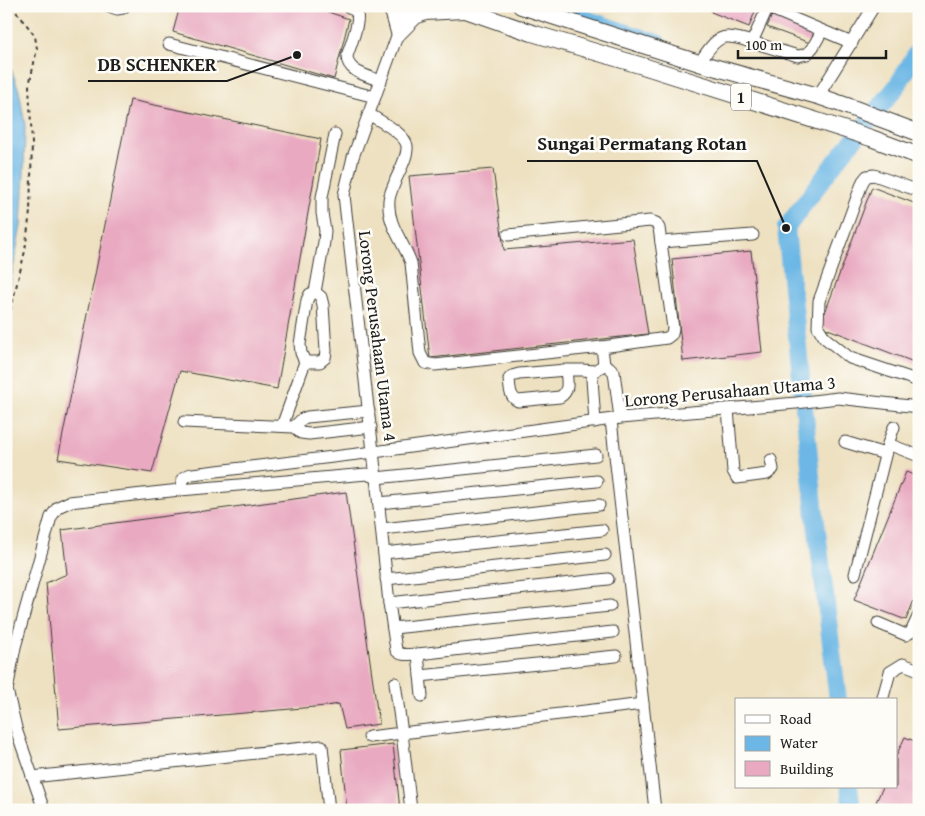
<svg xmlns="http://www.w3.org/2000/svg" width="925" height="816" viewBox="0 0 925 816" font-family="'Gentium Book Plus',serif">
	<rect width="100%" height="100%" fill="#fdfcf7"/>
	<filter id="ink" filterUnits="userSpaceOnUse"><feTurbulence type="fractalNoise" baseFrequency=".02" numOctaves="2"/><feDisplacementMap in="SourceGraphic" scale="10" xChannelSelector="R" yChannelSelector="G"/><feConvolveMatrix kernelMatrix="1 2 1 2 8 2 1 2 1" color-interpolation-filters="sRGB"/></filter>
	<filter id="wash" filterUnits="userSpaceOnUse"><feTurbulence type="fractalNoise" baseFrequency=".0096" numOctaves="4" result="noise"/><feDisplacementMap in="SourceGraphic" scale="20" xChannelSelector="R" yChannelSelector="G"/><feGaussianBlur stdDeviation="1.12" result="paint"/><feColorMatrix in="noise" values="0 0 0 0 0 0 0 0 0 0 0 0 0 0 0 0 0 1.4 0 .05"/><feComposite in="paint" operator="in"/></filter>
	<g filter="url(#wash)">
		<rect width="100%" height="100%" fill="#eee1c1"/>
		<!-- water -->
		<path fill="#6cb7e5" stroke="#446a80" d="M6 56 19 90 25 125 24 174 21 226 6 306Z"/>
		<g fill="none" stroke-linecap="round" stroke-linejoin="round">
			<!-- canal -->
			<path stroke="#6cb7e5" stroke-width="10" d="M569 6 571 10 660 40"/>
			<!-- river -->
			<g stroke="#6cb7e5" stroke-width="18">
				<path d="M838 700 815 515 786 228 834 164 897 86 919 49"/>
				<path d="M849 787 852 810"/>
			</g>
		</g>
		<g id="blocks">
			<!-- building -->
			<g fill="#e9aac1">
				<path d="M180 6H310L349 19 334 79 173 32Z"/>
				<path d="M714 6H757L749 27 711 12Z"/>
				<path d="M772 15 815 31 810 43 767 27Z"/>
				<path d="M130 100 321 139 277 389 180 371 152 473 58 459Z"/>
				<path d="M493 169 504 250 633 239 648 334 430 358 409 176Z"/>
				<path d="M872 187 919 205V364L820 326Z"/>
				<path d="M751 251 762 352 683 361 672 259Z"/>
				<path d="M906 472 919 477V588L906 620 854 600Z"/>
				<path d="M346 492 379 724 345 729 339 704 326 706 59 729 46 583 67 574 62 530Z"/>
				<path d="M905 737 919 743V810H895L876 802 883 787H896V756Z"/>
				<path d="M393 744 400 810H347L341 750Z"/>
			</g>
		</g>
	</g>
	<g filter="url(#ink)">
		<use href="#blocks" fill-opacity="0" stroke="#3c3a35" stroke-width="1"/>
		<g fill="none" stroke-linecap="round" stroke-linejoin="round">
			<defs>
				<g id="minor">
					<path d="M109 6 117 9 123 8 124 6"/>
					<path d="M347 6C351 8 355 10 357 13 360 22 350 47 347 56 347 72 368 76 381 81"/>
					<path d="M408 6 353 157 344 195 376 478 596 455"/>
					<path d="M752 42 798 56 807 54 813 47 822 31"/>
					<path d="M169 44 375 97"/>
					<path d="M699 63C706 54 715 36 728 37 736 37 744 40 752 42L766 11 771 9 852 43"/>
					<path d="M818 96 874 6"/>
					<path d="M369 114C379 121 405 133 407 146 408 156 400 170 396 179 394 186 389 194 389 201 387 225 404 242 411 263L420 353 425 363 435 365 602 347"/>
					<path d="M919 191 874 175 867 176 863 181 819 301 818 327 825 338 850 358 919 381"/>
					<path d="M508 235 650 221 656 223 659 228 673 328 672 334 667 338 602 347 604 365"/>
					<path d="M661 242 753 235"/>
					<path d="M305 362H320L325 358 326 351 323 305 321 297 315 292"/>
					<path d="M566 370C567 381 570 391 560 397L518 401C509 397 510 387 509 379L512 376 519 374 566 370H582L594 371 604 365 609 367 614 372 620 418"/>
					<path d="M594 371 592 379 595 422"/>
					<path d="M728 409 733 471 737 478 767 474 773 469 771 460"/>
					<path d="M611 420 655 810"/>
					<path d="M184 422 294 427 301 433 309 434 371 427"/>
					<path d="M282 426 305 362 301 353 300 344 307 300 310 294 315 292 324 242 325 231 322 213V197L335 134"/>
					<path d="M294 427 302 419 307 417 369 411"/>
					<path d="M894 427 888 444 919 456"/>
					<path d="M845 442 885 454"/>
					<path d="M180 490C182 481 182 476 192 474L374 452 620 418 796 403 838 398 919 407"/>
					<path d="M379 503 597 481"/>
					<path d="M382 529 599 505"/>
					<path d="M384 553 602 530"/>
					<path d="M855 574 888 444"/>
					<path d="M386 579 605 555"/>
					<path d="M389 603 608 579"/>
					<path d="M878 623 906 635 911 632 919 615"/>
					<path d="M393 628 610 606"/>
					<path d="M418 654 422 696"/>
					<path d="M420 676 616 656"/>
					<path d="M883 697 890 672 903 664 919 670"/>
					<path d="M369 737 402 733 395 683"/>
					<path d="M32 777 322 746 329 810"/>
					<path d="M44 810 17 732 7 690 15 647 51 517 58 507 69 502 180 490 367 474 376 478 389 603 396 650C401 657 410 654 418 654L613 632"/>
					<path d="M411 810 402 733 643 704"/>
				</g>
				<g id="highway">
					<path d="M390 6 394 14 399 32 415 16 425 12 464 10"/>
					<path d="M454 6 532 33 646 67 871 138 919 156"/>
					<path d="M521 6 699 63 818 96 847 106 919 133"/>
				</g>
			</defs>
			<!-- minor casing -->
			<use href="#minor" stroke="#3c3a35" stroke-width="13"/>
			<!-- highway casing -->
			<use href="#highway" stroke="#3c3a35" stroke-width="18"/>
			<!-- path -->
			<path stroke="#3c3a35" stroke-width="2" stroke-dasharray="4 4" stroke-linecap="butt" d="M6 334 11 308 25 251 30 212 32 143 29 86 37 49 35 36 20 16 10 6"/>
			<!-- minor -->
			<use href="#minor" stroke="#fff" stroke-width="11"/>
			<!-- highway -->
			<use href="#highway" stroke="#fff" stroke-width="16"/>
		</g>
	</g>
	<g text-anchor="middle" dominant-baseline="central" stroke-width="5" stroke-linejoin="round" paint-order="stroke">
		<!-- shield labels -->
		<rect fill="#fdfcf7" stroke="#605f5e" stroke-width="1" x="731" y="83.5" width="20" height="27" rx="4"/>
		<g font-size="16" font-weight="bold" fill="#1c1c1c">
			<text x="741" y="97">1</text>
		</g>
		<!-- street labels -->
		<g font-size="18" fill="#1c1c1c" stroke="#fdfcf7">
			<text transform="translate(378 336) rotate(83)">Lorong Perusahaan Utama 4</text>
			<text transform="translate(730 391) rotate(-5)">Lorong Perusahaan Utama 3</text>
		</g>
	</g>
	<!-- callouts -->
	<path fill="none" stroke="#1c1c1c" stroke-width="2" d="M297 55L227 81H88M786 228L757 161H527"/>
	<g fill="#1c1c1c" stroke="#fdfcf7" stroke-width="2">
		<circle cx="297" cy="55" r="5"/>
		<circle cx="786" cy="228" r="5"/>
	</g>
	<g font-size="19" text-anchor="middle" font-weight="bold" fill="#1c1c1c" stroke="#fdfcf7" stroke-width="5" stroke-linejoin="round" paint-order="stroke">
		<text x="157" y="71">DB SCHENKER</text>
		<text x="642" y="150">Sungai Permatang Rotan</text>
	</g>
	<!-- margin -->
	<rect width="925" height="816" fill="none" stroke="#fdfcf7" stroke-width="25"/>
	<!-- legend -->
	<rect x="735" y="698" width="162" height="90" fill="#fdfcf7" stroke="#a3a29f"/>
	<rect x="745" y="715" width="25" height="8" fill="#ffffff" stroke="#a3a29f"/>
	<text x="780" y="724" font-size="15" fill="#1c1c1c">Road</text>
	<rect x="745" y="736" width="25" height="15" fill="#6cb7e5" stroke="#a3a29f"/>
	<text x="780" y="748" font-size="15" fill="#1c1c1c">Water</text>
	<rect x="745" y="761" width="25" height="15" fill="#e9aac1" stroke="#a3a29f"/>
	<text x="780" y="774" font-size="15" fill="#1c1c1c">Building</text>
	<!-- scale -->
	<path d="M738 50v8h148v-8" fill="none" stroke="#1c1c1c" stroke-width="2.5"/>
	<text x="745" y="50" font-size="15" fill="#1c1c1c" stroke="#fdfcf7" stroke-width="4" paint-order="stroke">100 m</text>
</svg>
